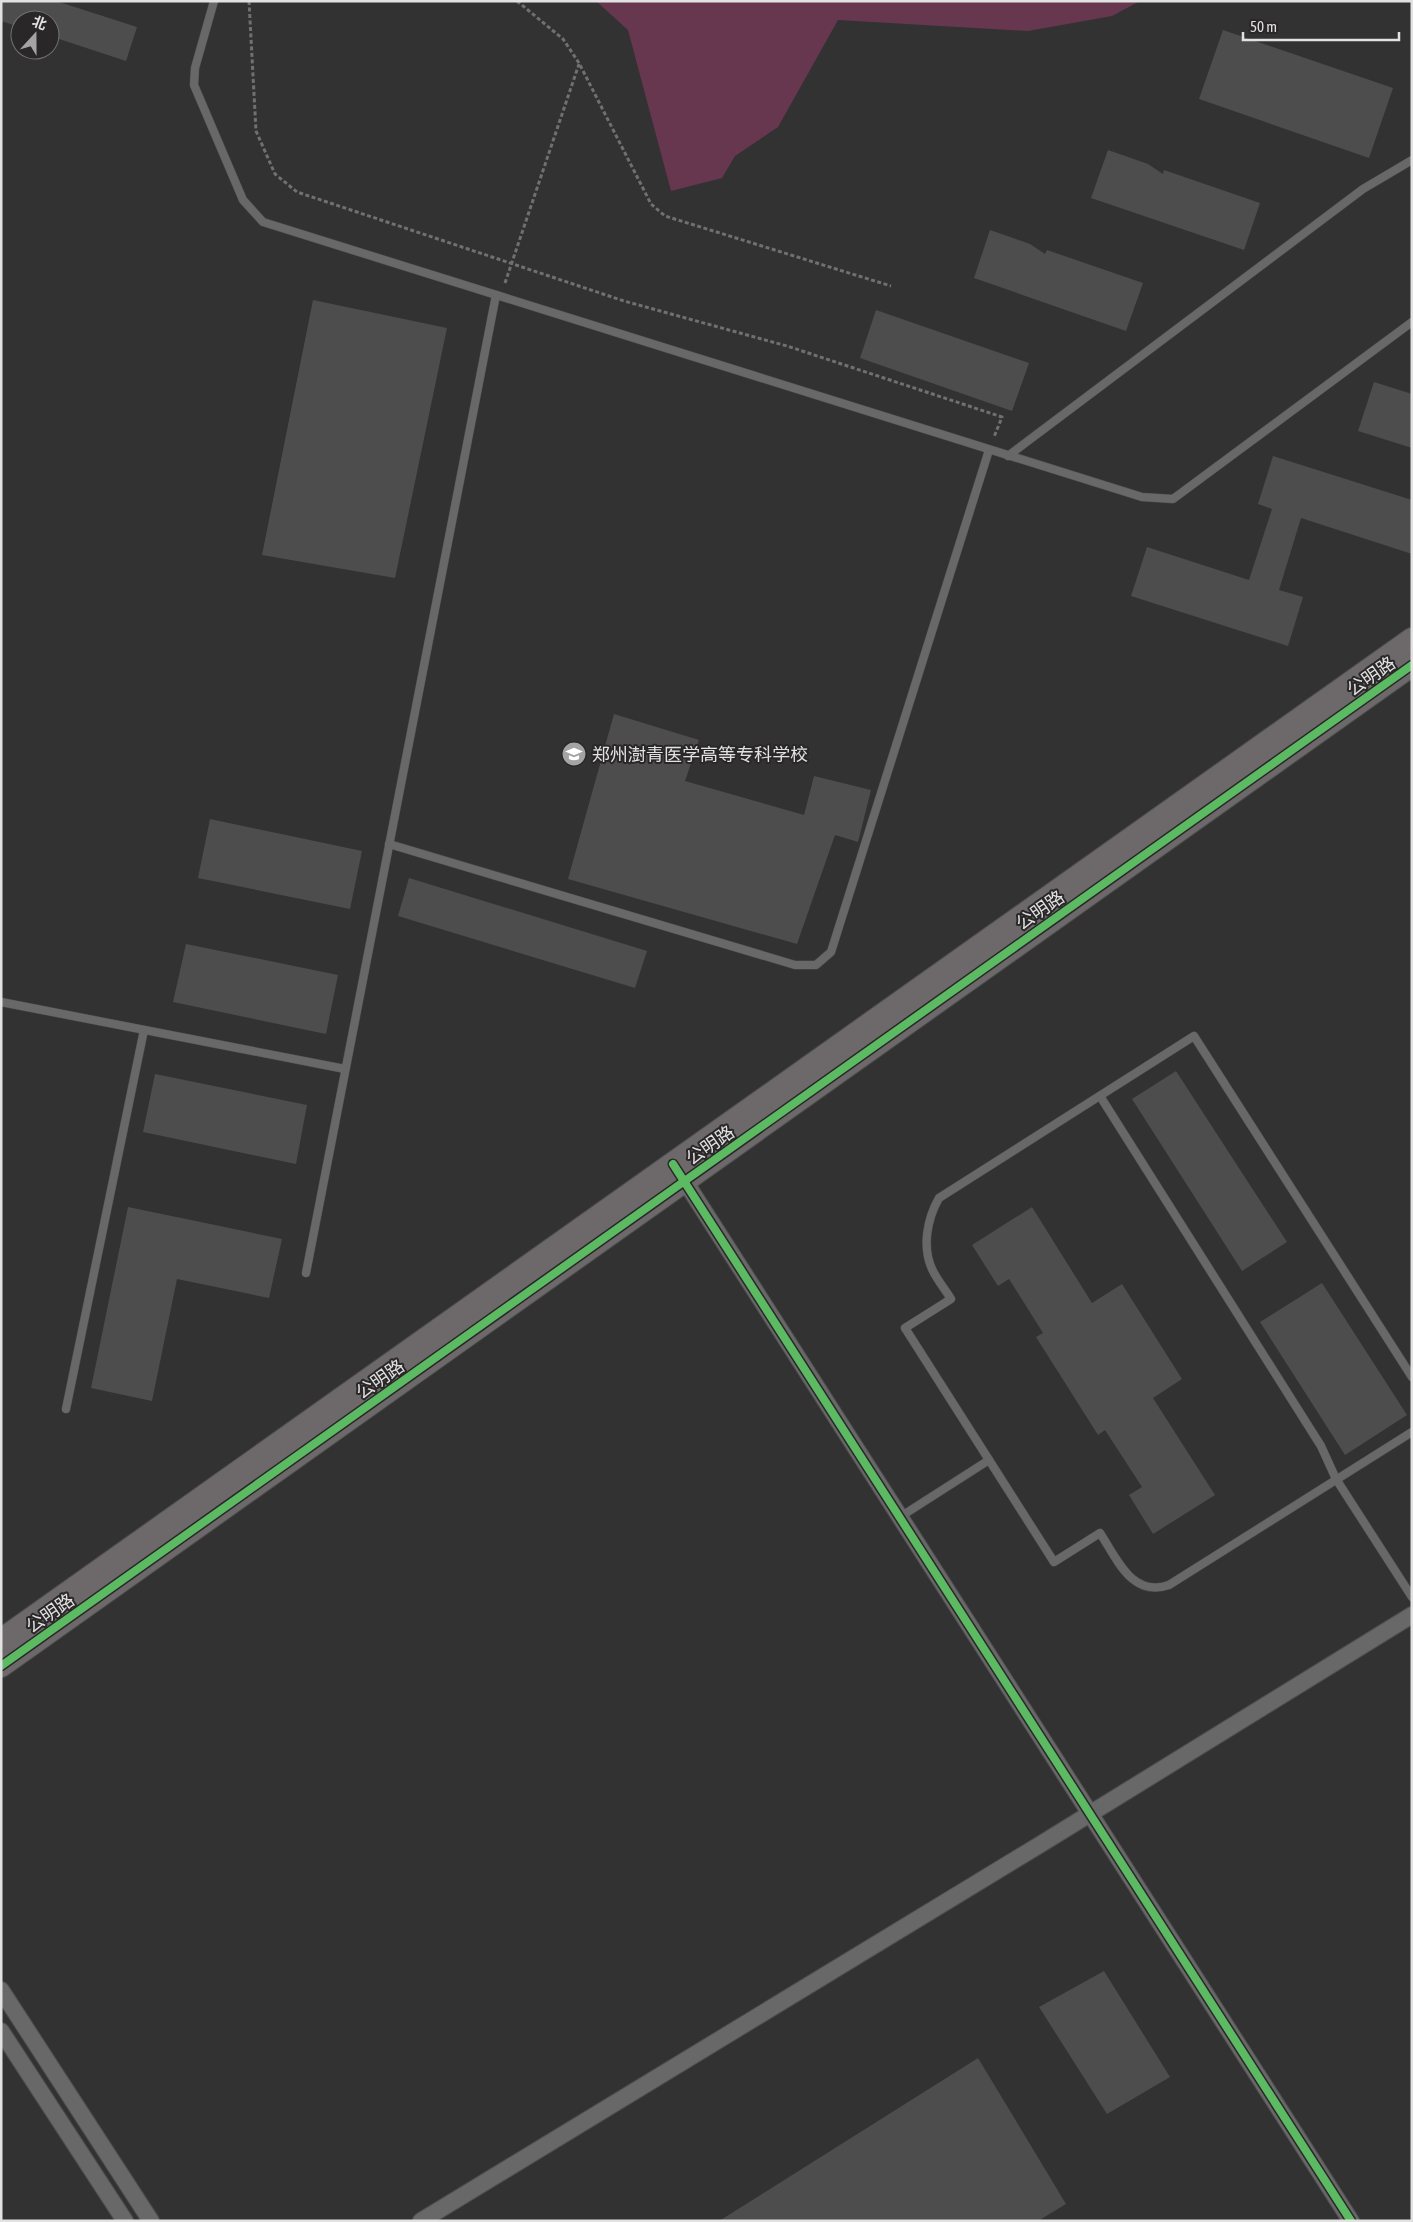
<svg xmlns="http://www.w3.org/2000/svg" width="1413" height="2222" viewBox="0 0 1413 2222" font-family="'Asap Condensed','Noto Sans SC',sans-serif">
	<rect width="100%" height="100%" fill="#323232"/>
	<!-- green -->
	<path fill="#673750" d="M596 1H1140L1112 16 1028 31 838 20 778 127 735 156 722 178 671 191 628 30Z"/>
	<!-- building -->
	<g fill="#4e4d4d">
		<path d="M1 1H56L137 27 126 61 50 36V20H20V27L1 21Z"/>
		<path d="M1223 30 1393 88 1369 158 1199 99Z"/>
		<path d="M1108 150 1148 164 1163 174 1164 170 1260 203 1244 250 1091 198Z"/>
		<path d="M990 230 1030 244 1045 254 1047 250 1143 283 1126 331 974 278Z"/>
		<path d="M313 300 447 328 395 578 262 555Z"/>
		<path d="M876 310 1029 363 1012 411 860 358Z"/>
		<path d="M1374 382 1412 394V448L1358 431Z"/>
		<path d="M1273 456 1412 500V554L1301 518 1279 590 1303 597 1288 646 1131 596 1147 547 1249 580 1272 509 1258 504Z"/>
		<path d="M614 714 699 740 685 781 804 815 814 776 871 790 858 842 835 835 797 944 568 879Z"/>
		<path d="M210 819 362 851 350 909 198 878Z"/>
		<path d="M409 878 647 951 635 988 398 916Z"/>
		<path d="M186 944 338 975 326 1034 173 1002Z"/>
		<path d="M1176 1071 1287 1242 1242 1271 1132 1099Z"/>
		<path d="M155 1074 307 1105 296 1164 143 1132Z"/>
		<path d="M128 1207 282 1239 269 1298 177 1279 152 1401 91 1388Z"/>
		<path d="M1032 1207 1092 1303 1122 1284 1182 1379 1153 1398 1215 1495 1153 1534 1129 1495 1142 1487 1105 1430 1098 1435 1036 1337 1043 1333 1009 1279 998 1286 972 1245Z"/>
		<path d="M1322 1283 1407 1415 1345 1455 1260 1322Z"/>
		<path d="M1104 1971 1170 2077 1107 2114 1039 2007Z"/>
		<path d="M978 2058 1066 2204 1038 2221H719Z"/>
	</g>
	<g fill="none" stroke-linecap="round" stroke-linejoin="round">
		<defs>
			<g id="lane">
				<path d="M214 1 195 68 194 85 243 200 263 222 1142 497 1173 499 1412 322"/>
				<path d="M1008 456 1363 189 1412 160"/>
				<path d="M389 844 795 965H816L831 952 989 450"/>
				<path d="M1 1002 345 1069"/>
				<path d="M1100 1096 1321 1446 1336 1479 1412 1597"/>
				<path d="M306 1273 496 295"/>
				<path d="M1412 1377 1194 1036 939 1198C927 1219 922 1247 932 1269 937 1280 945 1289 951 1299L905 1328 1054 1562 1100 1533C1117 1559 1132 1598 1169 1585L1412 1432"/>
				<path d="M66 1409 144 1030"/>
				<path d="M900 1517 989 1460"/>
			</g>
			<g id="street">
				<path d="M679 1172 1351 2221"/>
				<path d="M1 1990 151 2221"/>
				<path d="M1 2031 125 2221"/>
				<path d="M421 2221 1041 1844 1412 1615"/>
			</g>
			<g id="secondary">
				<path d="M1 1640 1412 639"/>
				<path d="M1 1666 1412 665"/>
			</g>
		</defs>
		<!-- lane casing -->
		<use href="#lane" stroke="#4f4f4f" stroke-width="9"/>
		<!-- street casing -->
		<use href="#street" stroke="#4f4f4f" stroke-width="18"/>
		<!-- secondary casing -->
		<use href="#secondary" stroke="#4f4f4f" stroke-width="24"/>
		<!-- path -->
		<g stroke="#707070" stroke-width="3" stroke-dasharray="4 2.5" stroke-linecap="butt">
			<path d="M249 1 256 131 275 174 297 192 624 301 787 346 1002 417 994 437"/>
			<path d="M517 1 563 39 579 63 651 204 665 216 891 286"/>
			<path d="M505 283 579 64"/>
		</g>
		<!-- lane -->
		<use href="#lane" stroke="#696868" stroke-width="8"/>
		<!-- street -->
		<use href="#street" stroke="#696868" stroke-width="16"/>
		<!-- secondary -->
		<use href="#secondary" stroke="#6d696b" stroke-width="22"/>
		<defs>
			<g id="cycleway">
				<path d="M673 1164 1351 2221"/>
				<path d="M1 1666 1412 665"/>
			</g>
		</defs>
		<!-- cycleway casing -->
		<use href="#cycleway" stroke="#292728" stroke-width="11"/>
		<!-- cycleway -->
		<use href="#cycleway" stroke="#5cba63" stroke-width="8"/>
	</g>
	<!-- icons -->
	<defs>
		<symbol id="university-disc" viewBox="-11 -11 22 22"><circle r="9.5" fill="#a5a4a4" stroke="#292728"/><path d="M0-5L7-2L0 1L-7-2ZM-4 1L0 2.5L4 1V4Q0 6-4 4Z" fill="#fff"/></symbol>
	</defs>
	<g fill-rule="evenodd">
		<use href="#university-disc" x="560" y="740" width="28" height="28"/>
	</g>
	<g text-anchor="middle" dominant-baseline="central" stroke-width="4" stroke-linejoin="round" paint-order="stroke">
		<!-- street labels -->
		<g font-size="18" fill="#e3e2e2" stroke="#292728">
			<text transform="translate(1371 676) rotate(-35)">公明路</text>
			<text transform="translate(1040 910) rotate(-35)">公明路</text>
			<text transform="translate(710 1145) rotate(-35)">公明路</text>
			<text transform="translate(380 1379) rotate(-35)">公明路</text>
			<text transform="translate(50 1613) rotate(-35)">公明路</text>
		</g>
		<!-- poi labels -->
		<g font-size="18" fill="#e3e2e2" stroke="#292728" text-anchor="start">
			<text x="592" y="754">郑州澍青医学高等专科学校</text>
		</g>
	</g>
	<!-- border -->
	<rect width="1413" height="2222" fill="none" stroke="#e3e2e2" stroke-width="5"/>
	<!-- north arrow -->
	<g transform="translate(35 35) rotate(21)"><circle r="24" fill="#292728" stroke="#737272"/>
	<path d="M0-4L9 19L0 12L-9 19Z" fill="#a5a4a4"/>
	<text y="-8" font-size="14" font-weight="bold" text-anchor="middle" fill="#e3e2e2">北</text>
	</g>
	<!-- scale -->
	<path d="M1243 32v8h156v-8" fill="none" stroke="#e3e2e2" stroke-width="2.5"/>
	<text x="1250" y="32" font-size="15" fill="#e3e2e2" stroke="#292728" stroke-width="4" paint-order="stroke">50 m</text>
</svg>
